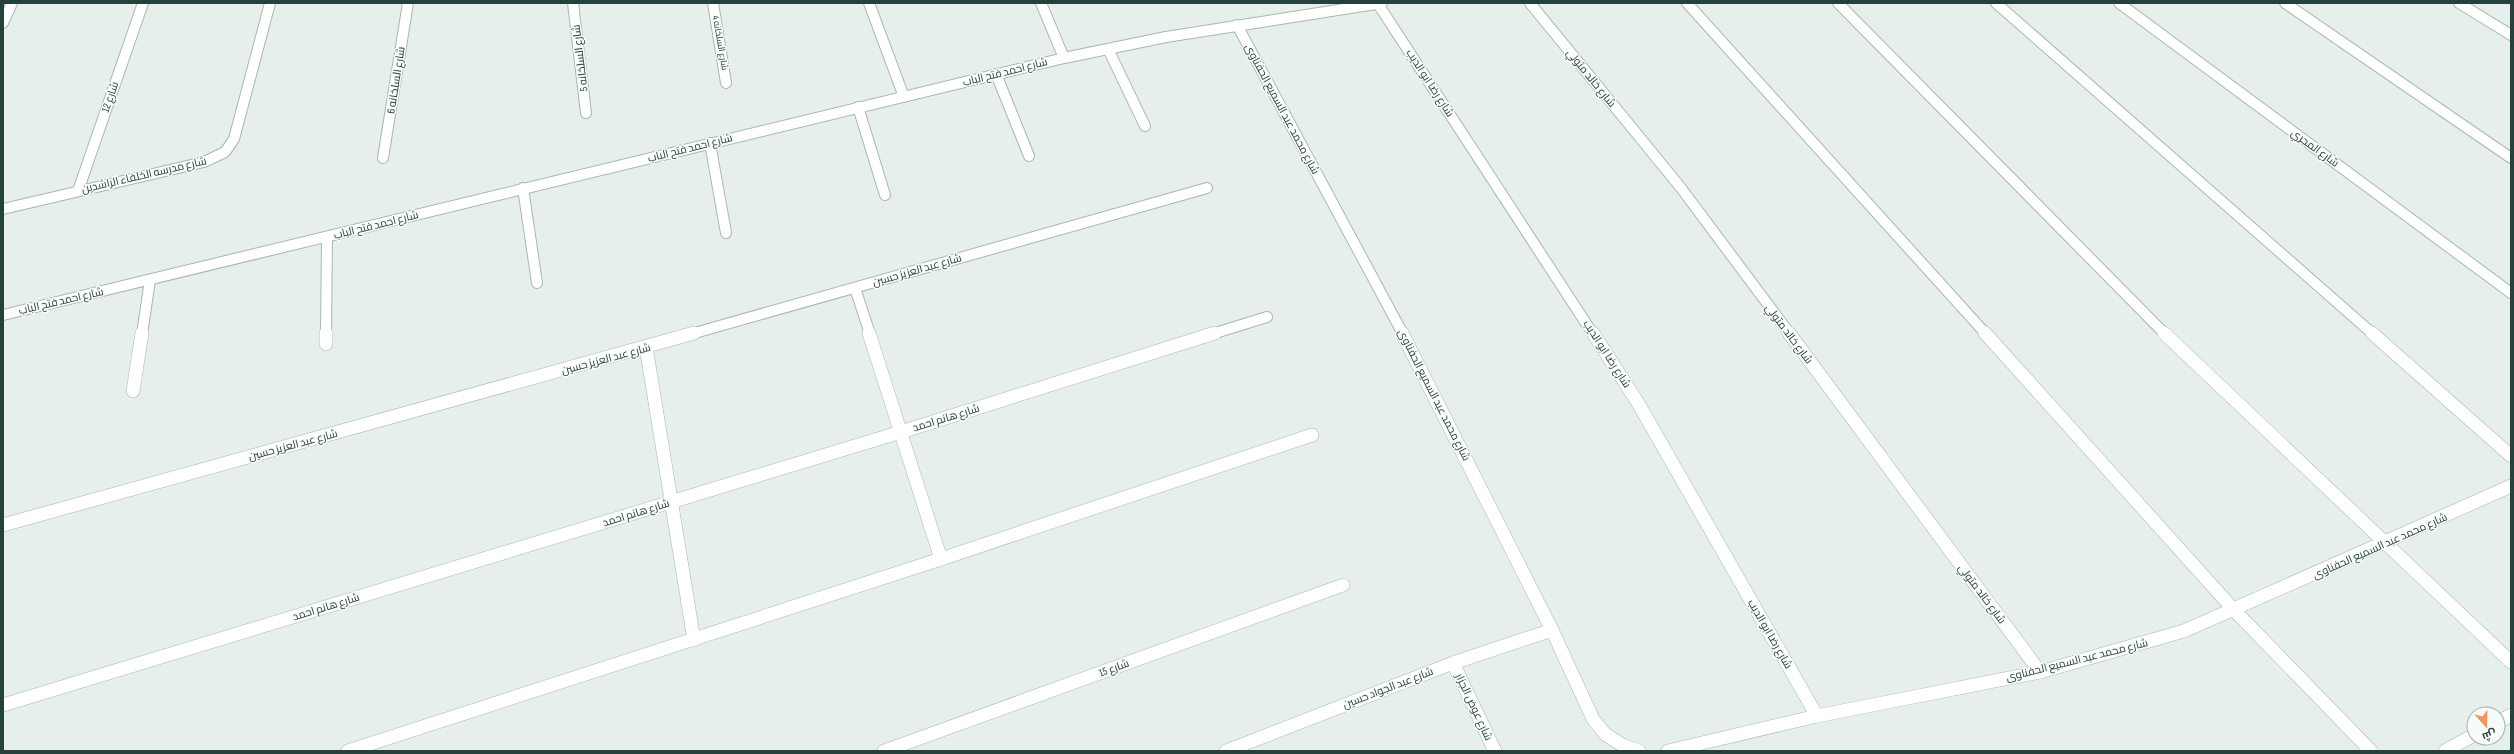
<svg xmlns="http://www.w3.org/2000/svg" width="2514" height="754" viewBox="0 0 2514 754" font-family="'Sofia Sans Condensed',Cairo,sans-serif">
	<rect width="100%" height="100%" fill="#e6efec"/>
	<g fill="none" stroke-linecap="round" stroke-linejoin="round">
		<defs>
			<g id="minor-far1">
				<path d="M573 3 586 113"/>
				<path d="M713 3 726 83"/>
				<path d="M869 3 904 97"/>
				<path d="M1041 3 1064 58"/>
				<path d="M1530 3 1681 188 1790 334"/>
				<path d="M1687 3 1986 334"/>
				<path d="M1838 3 2165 334"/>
				<path d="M1996 3 2373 334"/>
				<path d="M2119 3 2511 293"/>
				<path d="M2285 3 2511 158"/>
				<path d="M2459 3 2511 35"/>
				<path d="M1378 4 1593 334"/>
				<path d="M3 23 12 3"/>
				<path d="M1237 25 1403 334"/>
				<path d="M1108 49 1145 126"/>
				<path d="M996 74 1029 156"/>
				<path d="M858 107 885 195"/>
				<path d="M710 143 726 233"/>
				<path d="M383 158 408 3"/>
				<path d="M523 188 537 283"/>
				<path d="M78 191 143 3"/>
				<path d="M3 209 204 162 225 152 234 139 270 3"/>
				<path d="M855 288 870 334"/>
				<path d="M3 315 1064 58 1166 37 1382 3"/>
				<path d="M142 334 150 280"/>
				<path d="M326 334 327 237"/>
				<path d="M691 334 1207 188"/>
				<path d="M1212 334 1267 317"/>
			</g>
			<g id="minor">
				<path d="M869 333 941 559"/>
				<path d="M1402 333 1552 630 1593 719 1605 734 1622 745 1639 751"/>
				<path d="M1593 333 1638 403 1817 716"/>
				<path d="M1789 333 2040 672"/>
				<path d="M1985 333 2234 610 2371 751"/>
				<path d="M2164 333 2511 662"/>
				<path d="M2372 333 2511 456"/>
				<path d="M326 344V333"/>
				<path d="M646 347 694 640"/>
				<path d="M133 391 142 333"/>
				<path d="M3 525 694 333"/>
				<path d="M1453 663 1495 751"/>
				<path d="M3 705 901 432 1215 333"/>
				<path d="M2498 722 2511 715"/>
				<path d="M348 751 941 559 1312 435"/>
				<path d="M884 751 1343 585"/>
				<path d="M1226 751 1453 663 1552 630"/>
				<path d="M1668 751 1817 716 2040 672 2184 631 2511 486"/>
				<path d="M2445 751 2474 735"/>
			</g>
		</defs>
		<!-- minor-far1 casing -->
		<use href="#minor-far1" stroke="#a8b7b4" stroke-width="12"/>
		<!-- minor casing -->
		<use href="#minor" stroke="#a8b7b4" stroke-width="14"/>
		<!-- minor-far1 -->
		<use href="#minor-far1" stroke="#fff" stroke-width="10"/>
		<!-- minor -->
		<use href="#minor" stroke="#fff" stroke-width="13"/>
	</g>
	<g text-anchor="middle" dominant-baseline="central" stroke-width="3" stroke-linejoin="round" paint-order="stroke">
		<!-- far-street labels -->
		<g font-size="9" fill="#25413d" stroke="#f7fbf9">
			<text transform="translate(720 43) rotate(80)">شارع السلخانه 4</text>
		</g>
		<!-- street labels -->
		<g font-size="11" fill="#25413d" stroke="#f7fbf9">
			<text transform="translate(580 58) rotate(-97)">شارع السلخانه 5</text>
			<text transform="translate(1005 72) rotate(-14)">شارع احمد فتح الباب</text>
			<text transform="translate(1591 78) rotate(51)">شارع خالد متولي</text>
			<text transform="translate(396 80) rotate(-81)">شارع السلخانه 6</text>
			<text transform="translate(1430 83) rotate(57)">شارع رضا ابو الديب</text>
			<text transform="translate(110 97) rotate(-71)">شارع 12</text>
			<text transform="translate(1282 109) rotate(62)">شارع محمد عبد السميع الحفناوى</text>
			<text transform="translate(690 148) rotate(-14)">شارع احمد فتح الباب</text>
			<text transform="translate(2315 148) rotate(36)">شارع المجري</text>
			<text transform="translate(144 175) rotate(-13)">شارع مدرسه الخلفاء الراشدين</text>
			<text transform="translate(376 225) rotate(-14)">شارع احمد فتح الباب</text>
			<text transform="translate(917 270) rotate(-16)">شارع عبد العزيز حسين</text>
			<text transform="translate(61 301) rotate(-13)">شارع احمد فتح الباب</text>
			<text transform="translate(1789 334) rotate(53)">شارع خالد متولي</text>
			<text transform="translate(1607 354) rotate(57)">شارع رضا ابو الديب</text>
			<text transform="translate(606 359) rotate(-15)">شارع عبد العزيز حسين</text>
			<text transform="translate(1434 395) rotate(63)">شارع محمد عبد السميع الحفناوى</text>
			<text transform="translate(946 418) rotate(-17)">شارع هانم احمد</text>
			<text transform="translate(293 445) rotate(-15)">شارع عبد العزيز حسين</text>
			<text transform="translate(636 513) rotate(-17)">شارع هانم احمد</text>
			<text transform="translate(2380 546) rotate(-24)">شارع محمد عبد السميع الحفناوى</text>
			<text transform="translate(1982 594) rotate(53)">شارع خالد متولي</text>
			<text transform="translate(326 607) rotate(-17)">شارع هانم احمد</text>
			<text transform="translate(1770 634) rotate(60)">شارع رضا ابو الديب</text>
			<text transform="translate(2077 660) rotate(-14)">شارع محمد عبد السميع الحفناوى</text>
			<text transform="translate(1114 668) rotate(-20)">شارع 15</text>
			<text transform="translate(1388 688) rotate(-21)">شارع عبد الجواد حسين</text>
			<text transform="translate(1474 707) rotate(65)">شارع عوض الجزار</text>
		</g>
	</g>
	<!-- border -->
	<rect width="2514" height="754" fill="none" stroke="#25413d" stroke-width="8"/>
	<!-- north arrow -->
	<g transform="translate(2486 726) rotate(160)"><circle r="19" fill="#f7fbf9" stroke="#a3b1ae"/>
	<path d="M0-3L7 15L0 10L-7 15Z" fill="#ef9764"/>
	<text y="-6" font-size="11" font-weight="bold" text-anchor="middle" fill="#25413d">ش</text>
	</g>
</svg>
